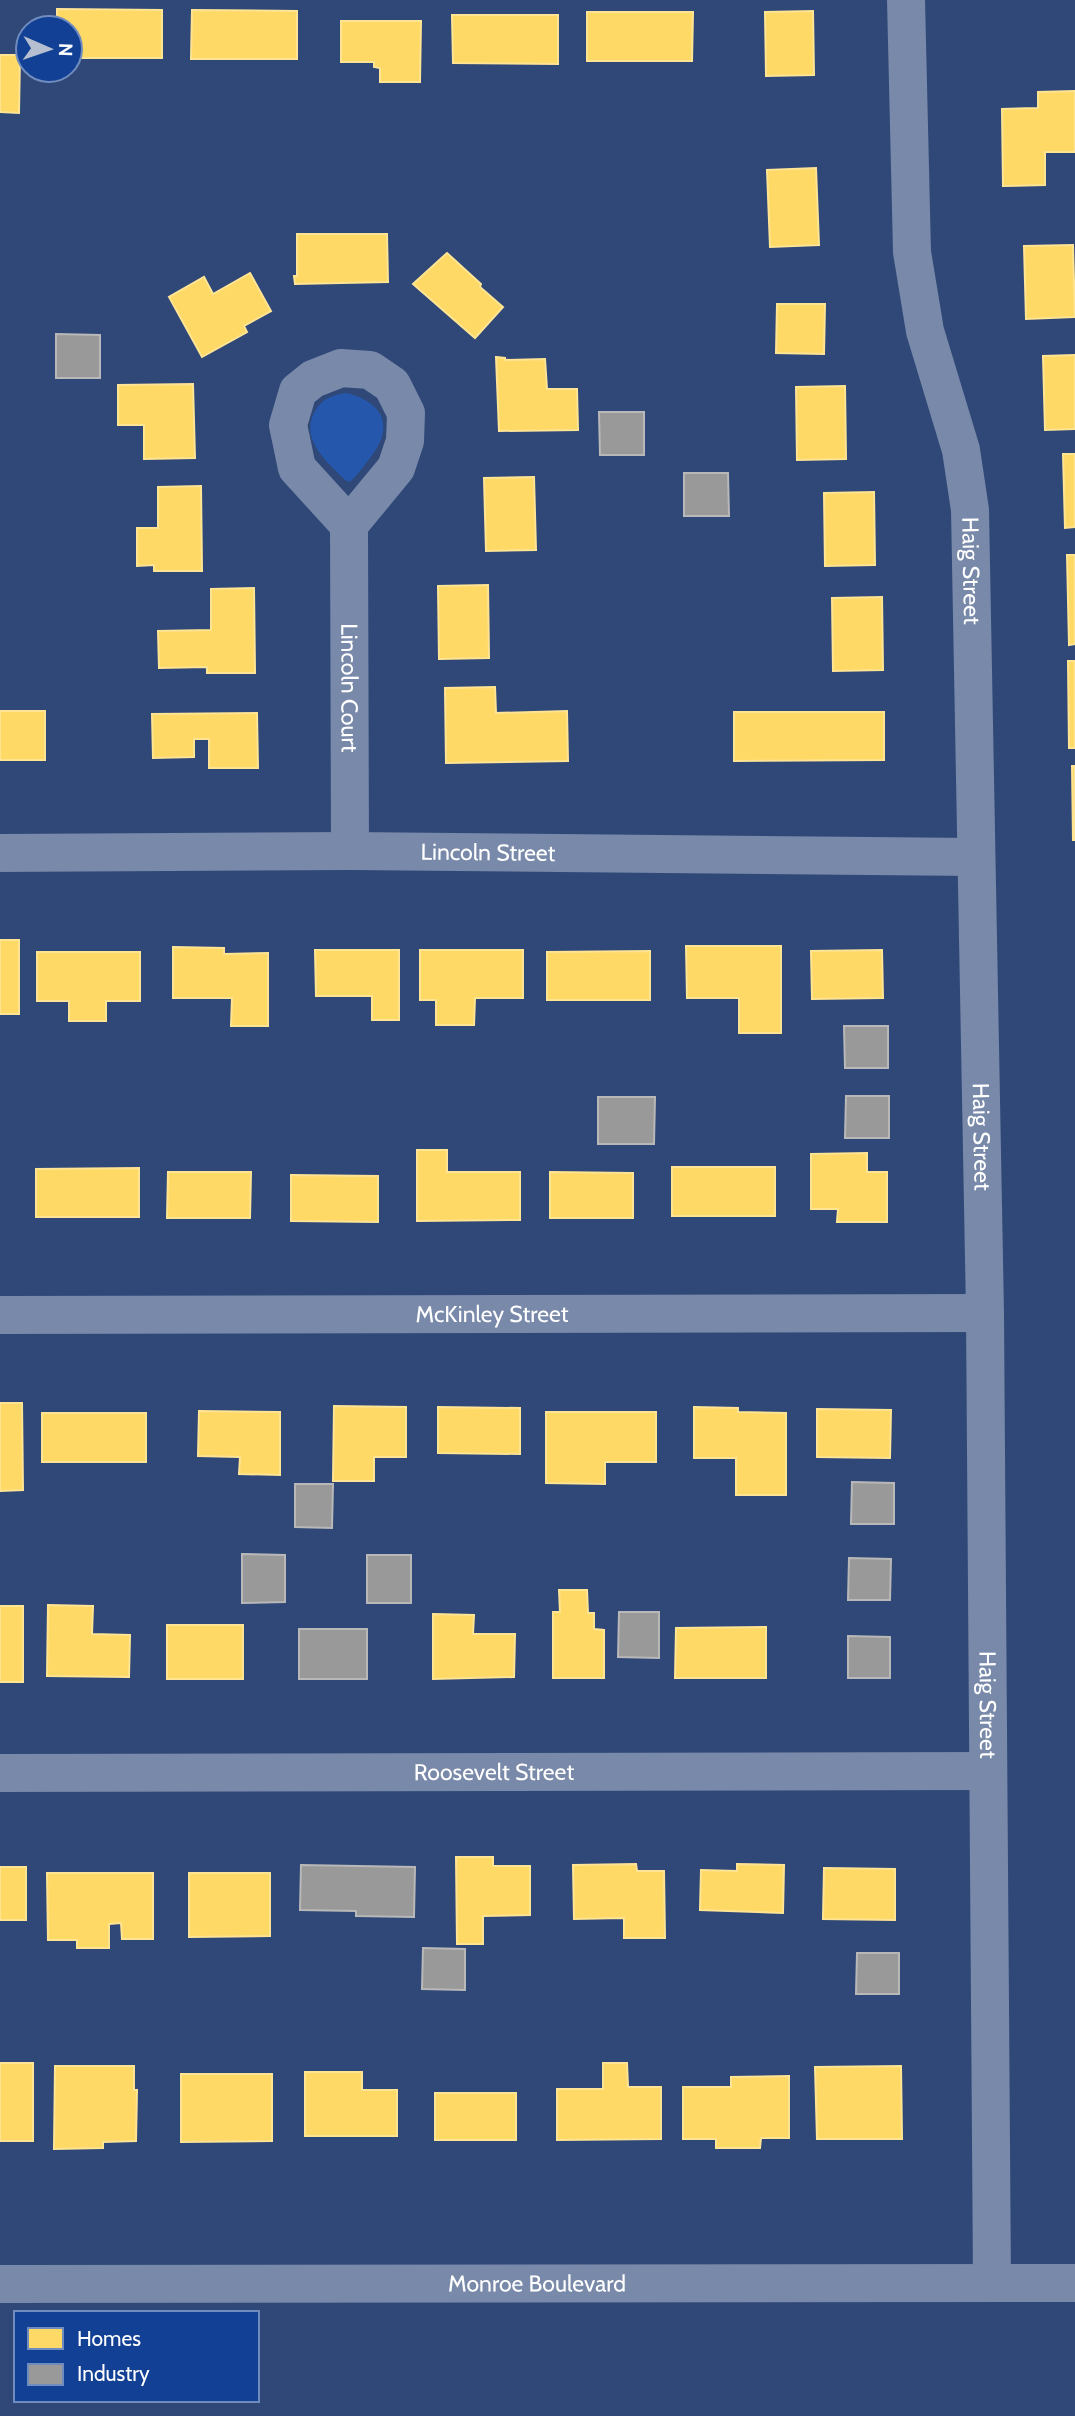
<svg xmlns="http://www.w3.org/2000/svg" width="1075" height="2416" viewBox="0 0 1075 2416" font-family="Cabin,sans-serif">
	<rect width="100%" height="100%" fill="#2f4877"/>
	<!-- green -->
	<path fill="#2557ac" d="M347 393C388 404 394 430 367 462 361 469 357 477 349 482L345 480C327 462 299 439 315 411 323 398 332 395 347 393Z"/>
	<!-- homes -->
	<g fill="#ffd966" stroke="#ffe494" stroke-width="2">
		<path d="M57 9 162 10V58H70V28H57Z"/>
		<path d="M192 10 297 11V59H191Z"/>
		<path d="M813 11 814 75 766 76 765 12Z"/>
		<path d="M587 12H693L692 61H587Z"/>
		<path d="M452 15H558V64L453 63Z"/>
		<path d="M341 21H421L420 82H380V68L374 67V62H341Z"/>
		<path d="M0 55H20L19 113 0 112Z"/>
		<path d="M1075 91V152H1045V185L1003 186 1002 109 1038 108V92Z"/>
		<path d="M816 168 819 245 770 247 767 170Z"/>
		<path d="M297 234H387L388 282 295 284 294 276H297Z"/>
		<path d="M1073 245 1075 317 1026 319 1024 246Z"/>
		<path d="M447 253 481 284 480 287 503 307 475 338 413 284Z"/>
		<path d="M250 273 271 311 244 326 247 332 202 357 169 297 204 277 213 294Z"/>
		<path d="M777 304H825L824 354 776 353Z"/>
		<path d="M1075 355V429L1045 430 1043 356Z"/>
		<path d="M496 357 505 358V360L545 359 547 389H577L578 430 499 431Z"/>
		<path d="M193 384 195 458 144 459V425H118V385Z"/>
		<path d="M845 386 846 459 797 460 796 387Z"/>
		<path d="M1063 454H1075V527L1065 528Z"/>
		<path d="M534 477 536 550 486 551 484 478Z"/>
		<path d="M201 486 202 571H154V565L137 566V528H158V487Z"/>
		<path d="M874 492 875 565 825 566 824 493Z"/>
		<path d="M1067 555H1075V644L1069 645Z"/>
		<path d="M488 585 489 658 439 659 438 586Z"/>
		<path d="M254 588 255 673H207V667L159 668 158 631 211 630V589Z"/>
		<path d="M882 597 883 670 833 671 832 598Z"/>
		<path d="M1068 661H1075V748H1069Z"/>
		<path d="M495 687 496 713 567 711 568 761 446 763 445 688Z"/>
		<rect x="0" y="711" width="45" height="49"/>
		<path d="M734 712H884V760L734 761Z"/>
		<path d="M257 713 258 768H209V739H194V757L153 758 152 714Z"/>
		<path d="M1072 766H1075V840H1073Z"/>
		<rect x="0" y="940" width="19" height="74"/>
		<path d="M686 946H781V1033H739V998H687Z"/>
		<path d="M173 947 224 948V954L268 953V1026H231L232 998H173Z"/>
		<path d="M315 950H399V1020H372V996H316Z"/>
		<path d="M420 950H523V998H475L474 1025H436V1000H420Z"/>
		<path d="M882 950 883 998 812 999 811 951Z"/>
		<path d="M650 951V1000H547V952Z"/>
		<path d="M37 952H140V1001H106V1021H69V1001H37Z"/>
		<path d="M417 1150H447V1172H520V1220L417 1221Z"/>
		<path d="M867 1153V1172H887V1222H837L838 1209H811V1154Z"/>
		<rect x="672" y="1167" width="103" height="49"/>
		<path d="M139 1168V1217H36V1169Z"/>
		<path d="M168 1172H251L250 1218H167Z"/>
		<path d="M550 1172 633 1173V1218H550Z"/>
		<path d="M291 1175 378 1176V1222L291 1221Z"/>
		<path d="M0 1403H22L23 1490 0 1491Z"/>
		<path d="M334 1406 406 1407V1457H374V1481H333Z"/>
		<path d="M438 1407 520 1408V1454L438 1453Z"/>
		<path d="M694 1407 738 1408V1412L786 1413V1495H736V1458H694Z"/>
		<path d="M817 1409 891 1410 890 1458 817 1457Z"/>
		<path d="M199 1411 280 1412V1475L239 1474 240 1457 198 1456Z"/>
		<path d="M546 1412H656V1462H605V1484L546 1483Z"/>
		<rect x="42" y="1413" width="104" height="49"/>
		<path d="M559 1590H587L588 1613H594V1629L604 1630V1678H553V1612H560Z"/>
		<path d="M48 1605 93 1606 92 1634 130 1635 129 1677 47 1676Z"/>
		<rect x="0" y="1606" width="23" height="76"/>
		<path d="M433 1614 474 1615 473 1634H515L514 1677 433 1679Z"/>
		<rect x="167" y="1625" width="76" height="54"/>
		<path d="M766 1627V1678H675L676 1628Z"/>
		<path d="M456 1857H493V1866H530V1915L483 1916V1944H457Z"/>
		<path d="M636 1864 637 1871H664L665 1938H624V1918L574 1919 573 1865Z"/>
		<path d="M737 1864 784 1865 783 1913 700 1910 701 1870 737 1871Z"/>
		<rect x="0" y="1867" width="26" height="53"/>
		<path d="M824 1868 895 1869V1920L823 1919Z"/>
		<path d="M47 1873H153V1939H122L121 1923 109 1924V1948H77V1940H48Z"/>
		<path d="M189 1873H270V1936L189 1937Z"/>
		<rect x="0" y="2063" width="33" height="78"/>
		<path d="M603 2063H627L628 2087H661V2139L557 2140V2089H603Z"/>
		<path d="M55 2066H134V2090H137L136 2141 103 2142V2148L54 2149Z"/>
		<path d="M901 2066 902 2139H817L815 2067Z"/>
		<path d="M305 2072H362V2090H397V2136H305Z"/>
		<path d="M181 2074H272V2141L181 2142Z"/>
		<path d="M789 2076V2138H761L760 2148H716V2139H683V2087H731V2077Z"/>
		<rect x="435" y="2093" width="81" height="47"/>
	</g>
	<!-- industry -->
	<g fill="#999" stroke="#b8b8b8" stroke-width="2">
		<path d="M56 334 100 335V378H56Z"/>
		<path d="M599 412H644V455H600Z"/>
		<path d="M684 473H728L729 516H684Z"/>
		<path d="M844 1026H888V1068H845Z"/>
		<path d="M846 1096H889V1138H845Z"/>
		<path d="M598 1097H655L654 1144H598Z"/>
		<path d="M852 1482 894 1483V1524H851Z"/>
		<path d="M295 1484H333L332 1528 295 1527Z"/>
		<path d="M242 1554 285 1555V1602L242 1603Z"/>
		<rect x="367" y="1555" width="44" height="48"/>
		<path d="M849 1558 891 1559 890 1600H848Z"/>
		<path d="M619 1612H659V1658L618 1657Z"/>
		<rect x="299" y="1629" width="68" height="50"/>
		<path d="M848 1636 890 1637V1678H848Z"/>
		<path d="M301 1865 415 1867 414 1917 356 1916V1911L300 1910Z"/>
		<path d="M423 1948 465 1949V1990L422 1989Z"/>
		<path d="M857 1953H899V1994H856Z"/>
	</g>
	<g fill="none" stroke-linecap="round" stroke-linejoin="round">
		<!-- minor -->
		<g stroke="#7889a9" stroke-width="38">
			<path id="s1" d="M906 0 912 252 925 331 961 450 970 510 985 1313 992 2283"/>
			<path id="s2" d="M349 525 297 468 288 425 298 391 313 379 341 368 370 370 392 385 406 413 405 441 396 468 349 525 350 851"/>
			<path id="s3" d="M0 853 350 851 976 857"/>
			<path id="s4" d="M0 1315 985 1313"/>
			<path id="s5" d="M0 1773 987 1771"/>
			<path id="s6" d="M0 2284 1075 2283"/>
		</g>
	</g>
	<g text-anchor="middle" dominant-baseline="central" stroke-width="7" stroke-linejoin="round" paint-order="stroke">
		<!-- street labels -->
		<g font-size="23" fill="#fff" stroke="#114095">
			<text stroke="none"><textPath href="#s1" startOffset="578">Haig Street</textPath></text>
			<text stroke="none"><textPath href="#s2" startOffset="586">Lincoln Court</textPath></text>
			<text stroke="none"><textPath href="#s3" startOffset="488">Lincoln Street</textPath></text>
			<text stroke="none"><textPath href="#s1" startOffset="1144">Haig Street</textPath></text>
			<text stroke="none"><textPath href="#s4" startOffset="492">McKinley Street</textPath></text>
			<text stroke="none"><textPath href="#s1" startOffset="1712">Haig Street</textPath></text>
			<text stroke="none"><textPath href="#s5" startOffset="494">Roosevelt Street</textPath></text>
			<text stroke="none"><textPath href="#s6" startOffset="537">Monroe Boulevard</textPath></text>
		</g>
	</g>
	<!-- legend -->
	<rect x="14" y="2311" width="245" height="91" fill="#114095" stroke="#708cbf" stroke-width="2"/>
	<rect x="28" y="2328" width="35" height="21" fill="#ffd966" stroke="#708cbf" stroke-width="2"/>
	<text x="77" y="2346" font-size="21" fill="#ffffff">Homes</text>
	<rect x="28" y="2364" width="35" height="21" fill="#999999" stroke="#708cbf" stroke-width="2"/>
	<text x="77" y="2381" font-size="21" fill="#ffffff">Industry</text>
	<!-- north arrow -->
	<g transform="translate(49 49) rotate(92)"><circle r="33" fill="#114095" stroke="#708cbf" stroke-width="2"/>
	<path d="M0-5L12 26L0 18L-12 26Z" fill="#b6bfcf"/>
	<text y="-10" font-size="19" font-weight="bold" text-anchor="middle" fill="#ffffff">N</text>
	</g>
</svg>
